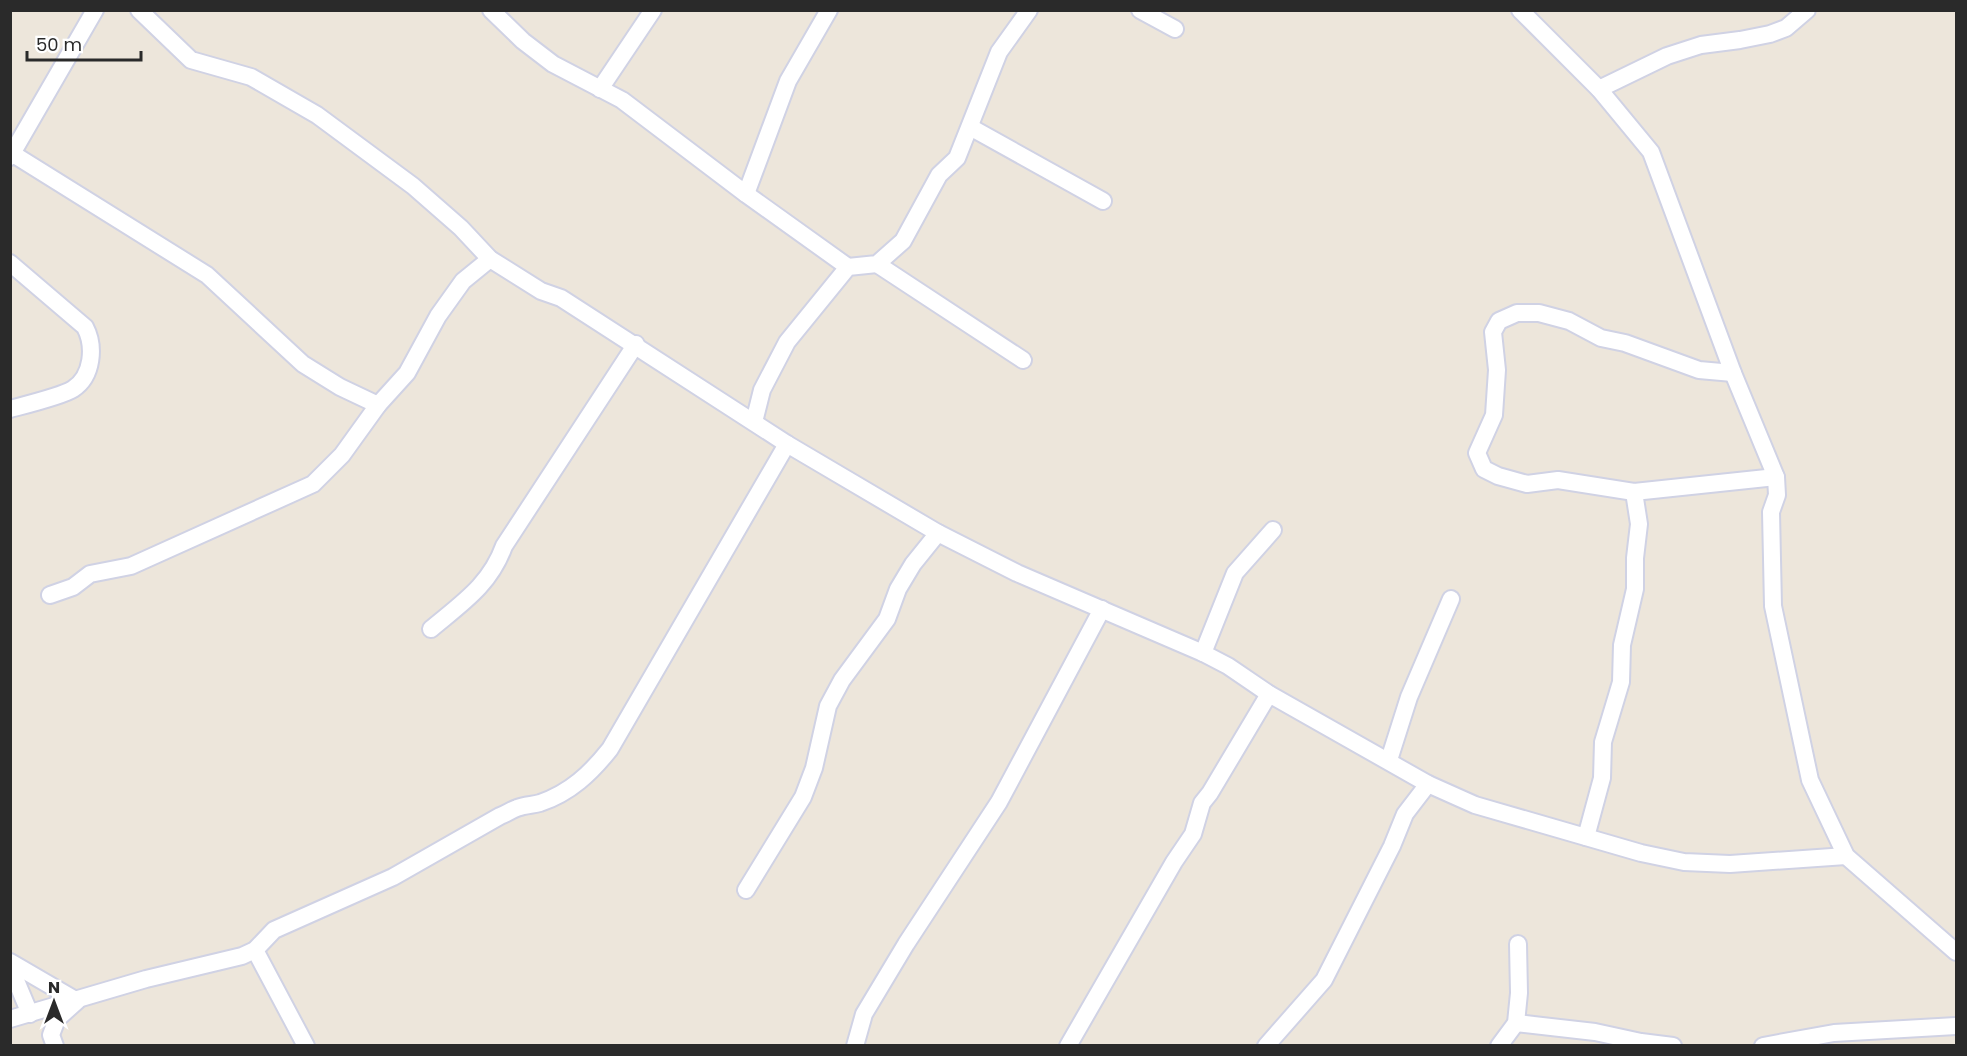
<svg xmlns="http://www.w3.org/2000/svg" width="1967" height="1056" viewBox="0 0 1967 1056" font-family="Poppins,sans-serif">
	<rect width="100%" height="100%" fill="#ede6db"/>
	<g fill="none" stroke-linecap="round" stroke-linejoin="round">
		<defs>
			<g id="street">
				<path d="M139 10 191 60 251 77 317 115 413 186 461 228 490 259 541 291 561 298 787 444 938 533 1017 573 1203 653 1228 666 1269 694 1428 784 1475 805 1641 853 1684 862 1730 864 1846 856"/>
				<path d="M491 10 523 41 553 64 622 100 746 194 848 267"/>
				<path d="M1140 10 1175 29"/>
				<path d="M1520 10 1599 89 1651 152 1733 373 1776 477 1777 495 1771 512 1773 606 1810 780 1846 856 1956 952"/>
				<path d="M600 89 653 10"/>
				<path d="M1599 89 1667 56 1701 45 1740 40 1770 34 1786 28 1807 10"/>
				<path d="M970 127 1103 201"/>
				<path d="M13 154 207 275 303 364 340 387 378 405"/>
				<path d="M10 157 95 10"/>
				<path d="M746 194 788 81 829 10"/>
				<path d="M10 263 85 327C95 346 93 376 73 389 62 396 25 405 10 409"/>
				<path d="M877 264 1023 360"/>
				<path d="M1733 373 1699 370 1625 343 1601 338 1569 321 1539 313H1517L1499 321 1493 332 1497 370 1494 415 1477 453 1484 469 1498 476 1527 484 1558 480 1634 492 1776 477"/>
				<path d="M754 422 762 390 787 342 848 267 877 264 903 241 939 175 957 158 999 52 1029 10"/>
				<path d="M50 595 73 587 90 574 131 566 313 484 342 455 378 405 407 373 438 316 463 281 490 259"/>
				<path d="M431 629C462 603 490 585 504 546L636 344"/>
				<path d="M1203 653 1235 573 1273 530"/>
				<path d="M1389 760 1409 697 1451 599"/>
				<path d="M1586 837 1602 778 1603 742 1621 682 1622 645 1635 589V558L1639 524 1634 492"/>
				<path d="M746 890 803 797 814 768 828 706 842 680 887 619 898 589 913 564 938 533"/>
				<path d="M255 950 306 1046"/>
				<path d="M10 962 77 1001 57 1019 51 1035 55 1046"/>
				<path d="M10 966 30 1014"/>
				<path d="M10 1019 146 979 242 956 255 950 274 930 393 877 500 816C506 814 511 810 517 808 524 805 533 805 540 803 570 793 591 773 610 749L787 444"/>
				<path d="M1516 1023 1595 1032 1641 1042 1673 1046"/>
				<path d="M855 1046 864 1014 906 944 999 802 1102 609"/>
				<path d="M1068 1046 1174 862 1193 834 1202 803 1210 793 1269 694"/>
				<path d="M1266 1046 1324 980 1392 846 1405 814 1428 784"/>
				<path d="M1499 1046 1516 1023 1519 993 1518 944"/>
				<path d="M1763 1046 1834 1033 1956 1026"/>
			</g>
		</defs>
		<!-- street casing -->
		<use href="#street" stroke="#d0d2e4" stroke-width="20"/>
		<!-- street -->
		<use href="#street" stroke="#fff" stroke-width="16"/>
	</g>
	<!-- border -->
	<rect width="1967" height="1056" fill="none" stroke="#2a2a2a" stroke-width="24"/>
	<!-- north arrow -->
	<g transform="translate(54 1002)" stroke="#ffffff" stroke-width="4.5" paint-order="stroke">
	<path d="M0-4.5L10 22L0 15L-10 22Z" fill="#2a2a2a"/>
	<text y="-9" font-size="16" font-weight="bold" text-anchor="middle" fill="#2a2a2a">N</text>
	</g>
	<!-- scale -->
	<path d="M27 51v9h114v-9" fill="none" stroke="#2a2a2a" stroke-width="3"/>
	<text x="36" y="51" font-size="18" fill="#2a2a2a" stroke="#ffffff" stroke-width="4.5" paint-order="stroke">50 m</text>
</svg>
